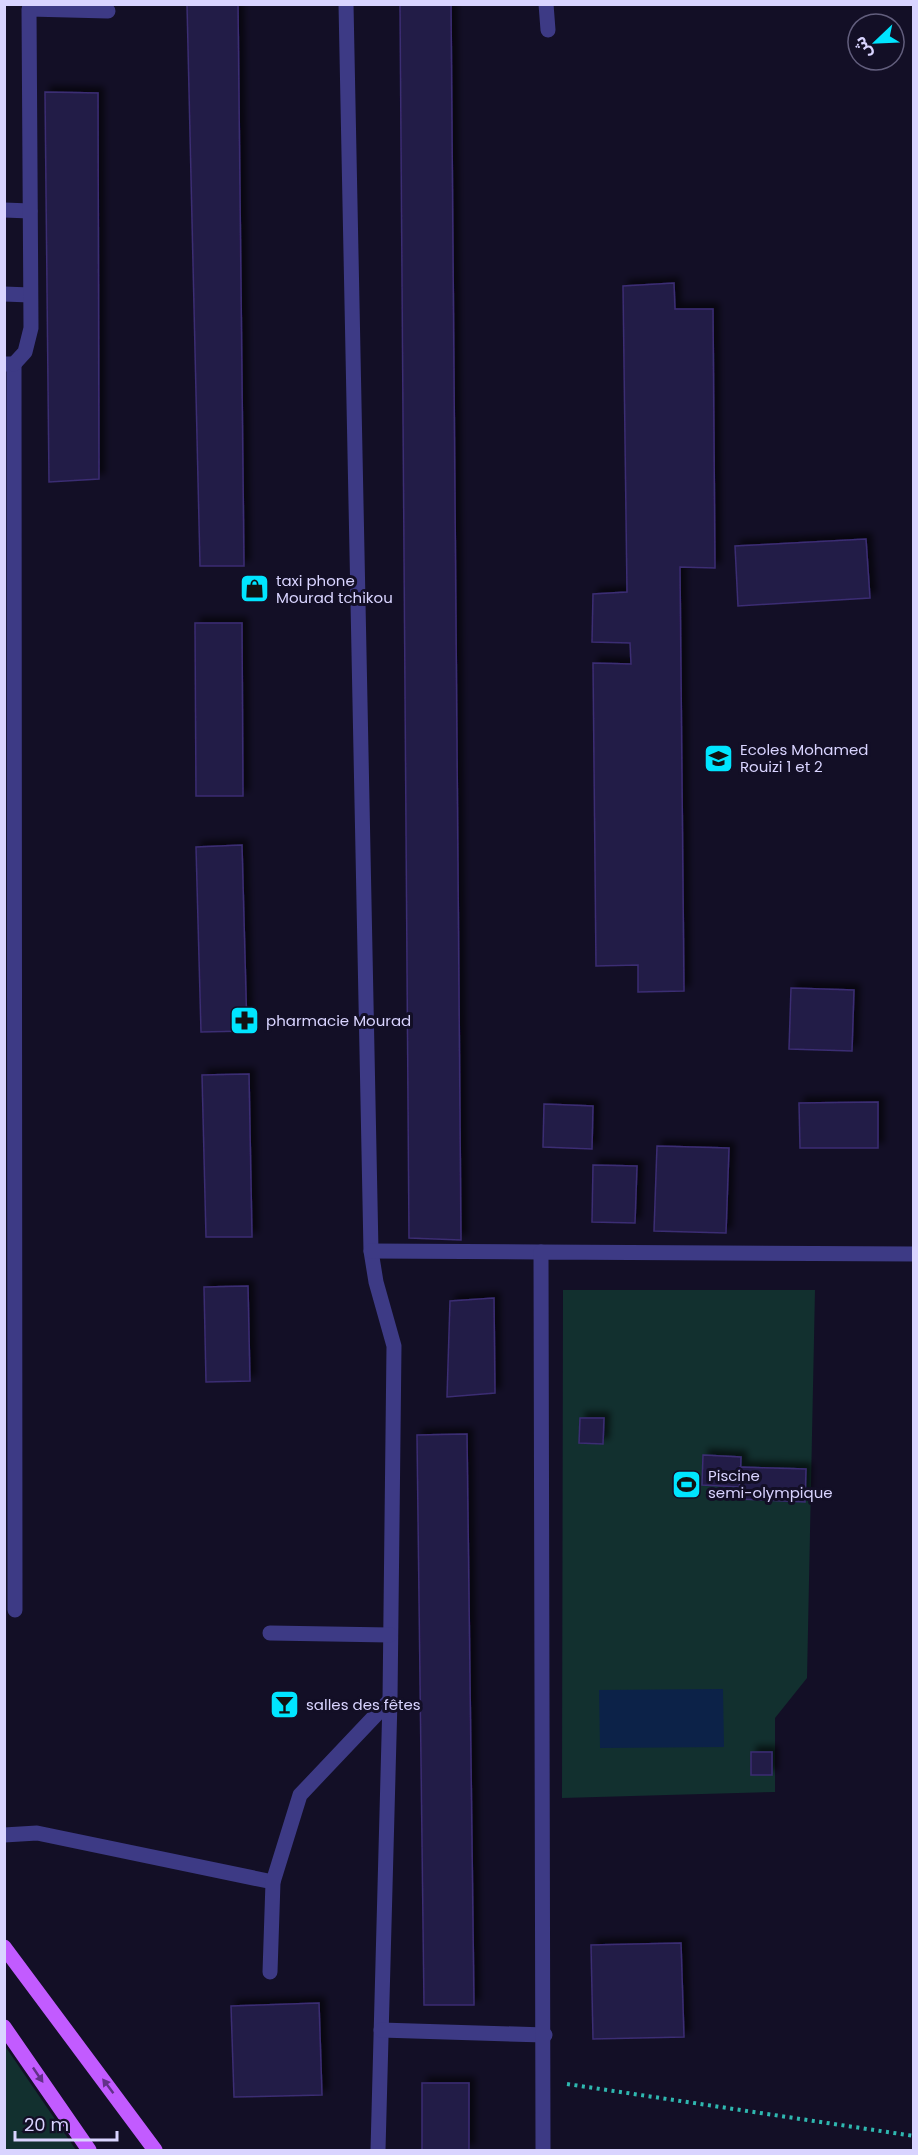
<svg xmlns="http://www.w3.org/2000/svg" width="918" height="2155" viewBox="0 0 918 2155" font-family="Poppins,'Noto Sans Arabic',sans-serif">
	<defs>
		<filter id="shadow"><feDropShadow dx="5.5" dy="-5.5" stdDeviation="3" flood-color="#0009"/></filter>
	</defs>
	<rect width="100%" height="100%" fill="#130f26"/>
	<!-- green -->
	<g fill="#12302f">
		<path d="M563 1290H815L807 1678 775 1718V1792L562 1798Z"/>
		<path d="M4 2046H5L76 2150H5Z"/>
	</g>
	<!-- water -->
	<path fill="#0c2248" d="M723 1689 724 1747 600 1748 599 1690Z"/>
	<!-- building -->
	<g fill="#241b47" stroke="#3b2d73" stroke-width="1.5" filter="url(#shadow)">
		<path d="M187 4H238L244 566H200Z"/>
		<path d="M400 4H451L461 1240 409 1238Z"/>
		<path d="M45 92 98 93 99 479 49 482Z"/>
		<path d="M674 283 675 309H713L715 568 680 567 684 991 638 992V965L596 966 593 663 631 664 630 643 592 642 593 594 627 592 623 286Z"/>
		<path d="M866 539 870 598 738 606 735 546Z"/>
		<path d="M195 623H242L243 796H196Z"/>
		<path d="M242 845 247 1031 201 1032 196 847Z"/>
		<path d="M791 988 854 990 852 1051 789 1049Z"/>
		<path d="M249 1074 252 1237H206L202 1075Z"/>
		<path d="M878 1102V1148H800L799 1103Z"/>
		<path d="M544 1104 593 1106 592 1149 543 1147Z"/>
		<path d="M657 1146 729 1148 726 1233 654 1231Z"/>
		<path d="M593 1165 637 1166 635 1223 592 1222Z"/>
		<path d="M248 1286 250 1381 206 1382 204 1287Z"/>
		<path d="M494 1298 495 1393 447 1397 450 1301Z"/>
		<path d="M580 1418H604L603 1444 579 1443Z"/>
		<path d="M467 1434 474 2005H424L417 1435Z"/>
		<path d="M703 1455 741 1457 740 1487 702 1485Z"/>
		<path d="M740 1467 806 1469 805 1502 739 1499Z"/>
		<rect x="751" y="1752" width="21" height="23"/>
		<path d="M681 1943 684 2037 593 2039 591 1945Z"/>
		<path d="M319 2003 322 2095 234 2097 231 2006Z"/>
		<rect x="422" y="2083" width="47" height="67"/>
	</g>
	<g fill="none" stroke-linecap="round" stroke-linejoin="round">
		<!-- path -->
		<path stroke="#2fb8b0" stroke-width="4" stroke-dasharray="3 4.5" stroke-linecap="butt" d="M567 2084 914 2136"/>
		<!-- minor -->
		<g stroke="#3d3a85" stroke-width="15">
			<path d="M346 4 371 1251 376 1282 394 1346 390 1700 378 2150"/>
			<path d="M546 4 548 30"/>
			<path d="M4 210 30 211"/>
			<path d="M4 294 30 295"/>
			<path d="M4 364H14L15 1610"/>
			<path d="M14 364 25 352 31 328 29 9 108 11"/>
			<path d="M371 1251 541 1252"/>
			<path d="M270 1633 390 1635"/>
			<path d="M4 1835 37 1833 273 1882"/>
			<path d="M270 1972 273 1882 300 1795 390 1700"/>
			<path d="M381 2030 545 2035"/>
			<path d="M543 2150 541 1252 914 1254"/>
		</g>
		<!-- major -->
		<g stroke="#c25bff" stroke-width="15">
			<path d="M4 1947 155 2150"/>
			<path d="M4 2027 89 2150"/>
		</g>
	</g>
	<!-- one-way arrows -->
	<defs><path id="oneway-solid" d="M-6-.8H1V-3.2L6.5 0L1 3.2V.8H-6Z" transform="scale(1.5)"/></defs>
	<g fill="#623188">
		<use href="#oneway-solid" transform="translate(38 2075) rotate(56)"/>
		<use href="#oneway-solid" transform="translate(108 2086) rotate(-127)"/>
	</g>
	<!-- icons -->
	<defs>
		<symbol id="shop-square" viewBox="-11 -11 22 22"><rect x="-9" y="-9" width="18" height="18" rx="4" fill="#00e5ff" stroke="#130f26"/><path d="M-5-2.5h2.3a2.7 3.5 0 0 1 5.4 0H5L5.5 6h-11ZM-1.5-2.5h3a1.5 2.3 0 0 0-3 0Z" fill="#111"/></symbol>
		<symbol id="school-square" viewBox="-11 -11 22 22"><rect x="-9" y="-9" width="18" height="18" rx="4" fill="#00e5ff" stroke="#130f26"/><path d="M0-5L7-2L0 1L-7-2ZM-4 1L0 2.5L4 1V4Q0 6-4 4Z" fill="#111"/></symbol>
		<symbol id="pharmacy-square" viewBox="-11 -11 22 22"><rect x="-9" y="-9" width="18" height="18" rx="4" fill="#00e5ff" stroke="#130f26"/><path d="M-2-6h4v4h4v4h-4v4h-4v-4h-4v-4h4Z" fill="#111"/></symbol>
		<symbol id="stadium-square" viewBox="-11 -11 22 22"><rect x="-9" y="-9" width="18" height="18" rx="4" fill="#00e5ff" stroke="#130f26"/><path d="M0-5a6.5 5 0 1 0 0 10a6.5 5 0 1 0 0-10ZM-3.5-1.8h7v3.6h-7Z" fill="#111"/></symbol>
		<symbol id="bar-square" viewBox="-11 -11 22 22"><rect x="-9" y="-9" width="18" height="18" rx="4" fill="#00e5ff" stroke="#130f26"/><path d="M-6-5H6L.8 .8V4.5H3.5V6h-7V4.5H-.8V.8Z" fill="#111"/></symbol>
	</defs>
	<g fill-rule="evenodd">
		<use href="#shop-square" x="238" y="572" width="33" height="33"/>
		<use href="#school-square" x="702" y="742" width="33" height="33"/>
		<use href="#pharmacy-square" x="228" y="1004" width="33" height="33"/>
		<use href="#stadium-square" x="670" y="1468" width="33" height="33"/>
		<use href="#bar-square" x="268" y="1688" width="33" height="33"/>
	</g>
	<g text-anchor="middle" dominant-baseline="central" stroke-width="6" stroke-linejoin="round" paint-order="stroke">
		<!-- poi labels -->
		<g font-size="15" fill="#d9d4ff" stroke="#130f26" text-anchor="start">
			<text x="276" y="580">taxi phone<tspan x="276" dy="17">Mourad tchikou</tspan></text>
			<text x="740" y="749">Ecoles Mohamed<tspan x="740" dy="17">Rouizi 1 et 2</tspan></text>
			<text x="266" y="1020">pharmacie Mourad</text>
			<text x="708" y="1475">Piscine<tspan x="708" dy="17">semi-olympique</tspan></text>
			<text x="306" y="1704">salles des fêtes</text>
		</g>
	</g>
	<!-- border -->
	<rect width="918" height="2155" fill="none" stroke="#d9d4ff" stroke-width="12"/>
	<!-- north arrow -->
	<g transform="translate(876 42) rotate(247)"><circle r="28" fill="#130f26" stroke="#625e7d" stroke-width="1.5"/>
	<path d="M0-4.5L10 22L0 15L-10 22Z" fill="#00e5ff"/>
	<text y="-9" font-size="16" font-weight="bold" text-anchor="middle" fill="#d9d4ff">ش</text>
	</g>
	<!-- scale -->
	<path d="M15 2131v9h102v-9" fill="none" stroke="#d9d4ff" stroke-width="3"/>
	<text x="24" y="2131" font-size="18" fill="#d9d4ff" stroke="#130f26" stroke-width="4.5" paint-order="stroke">20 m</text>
</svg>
